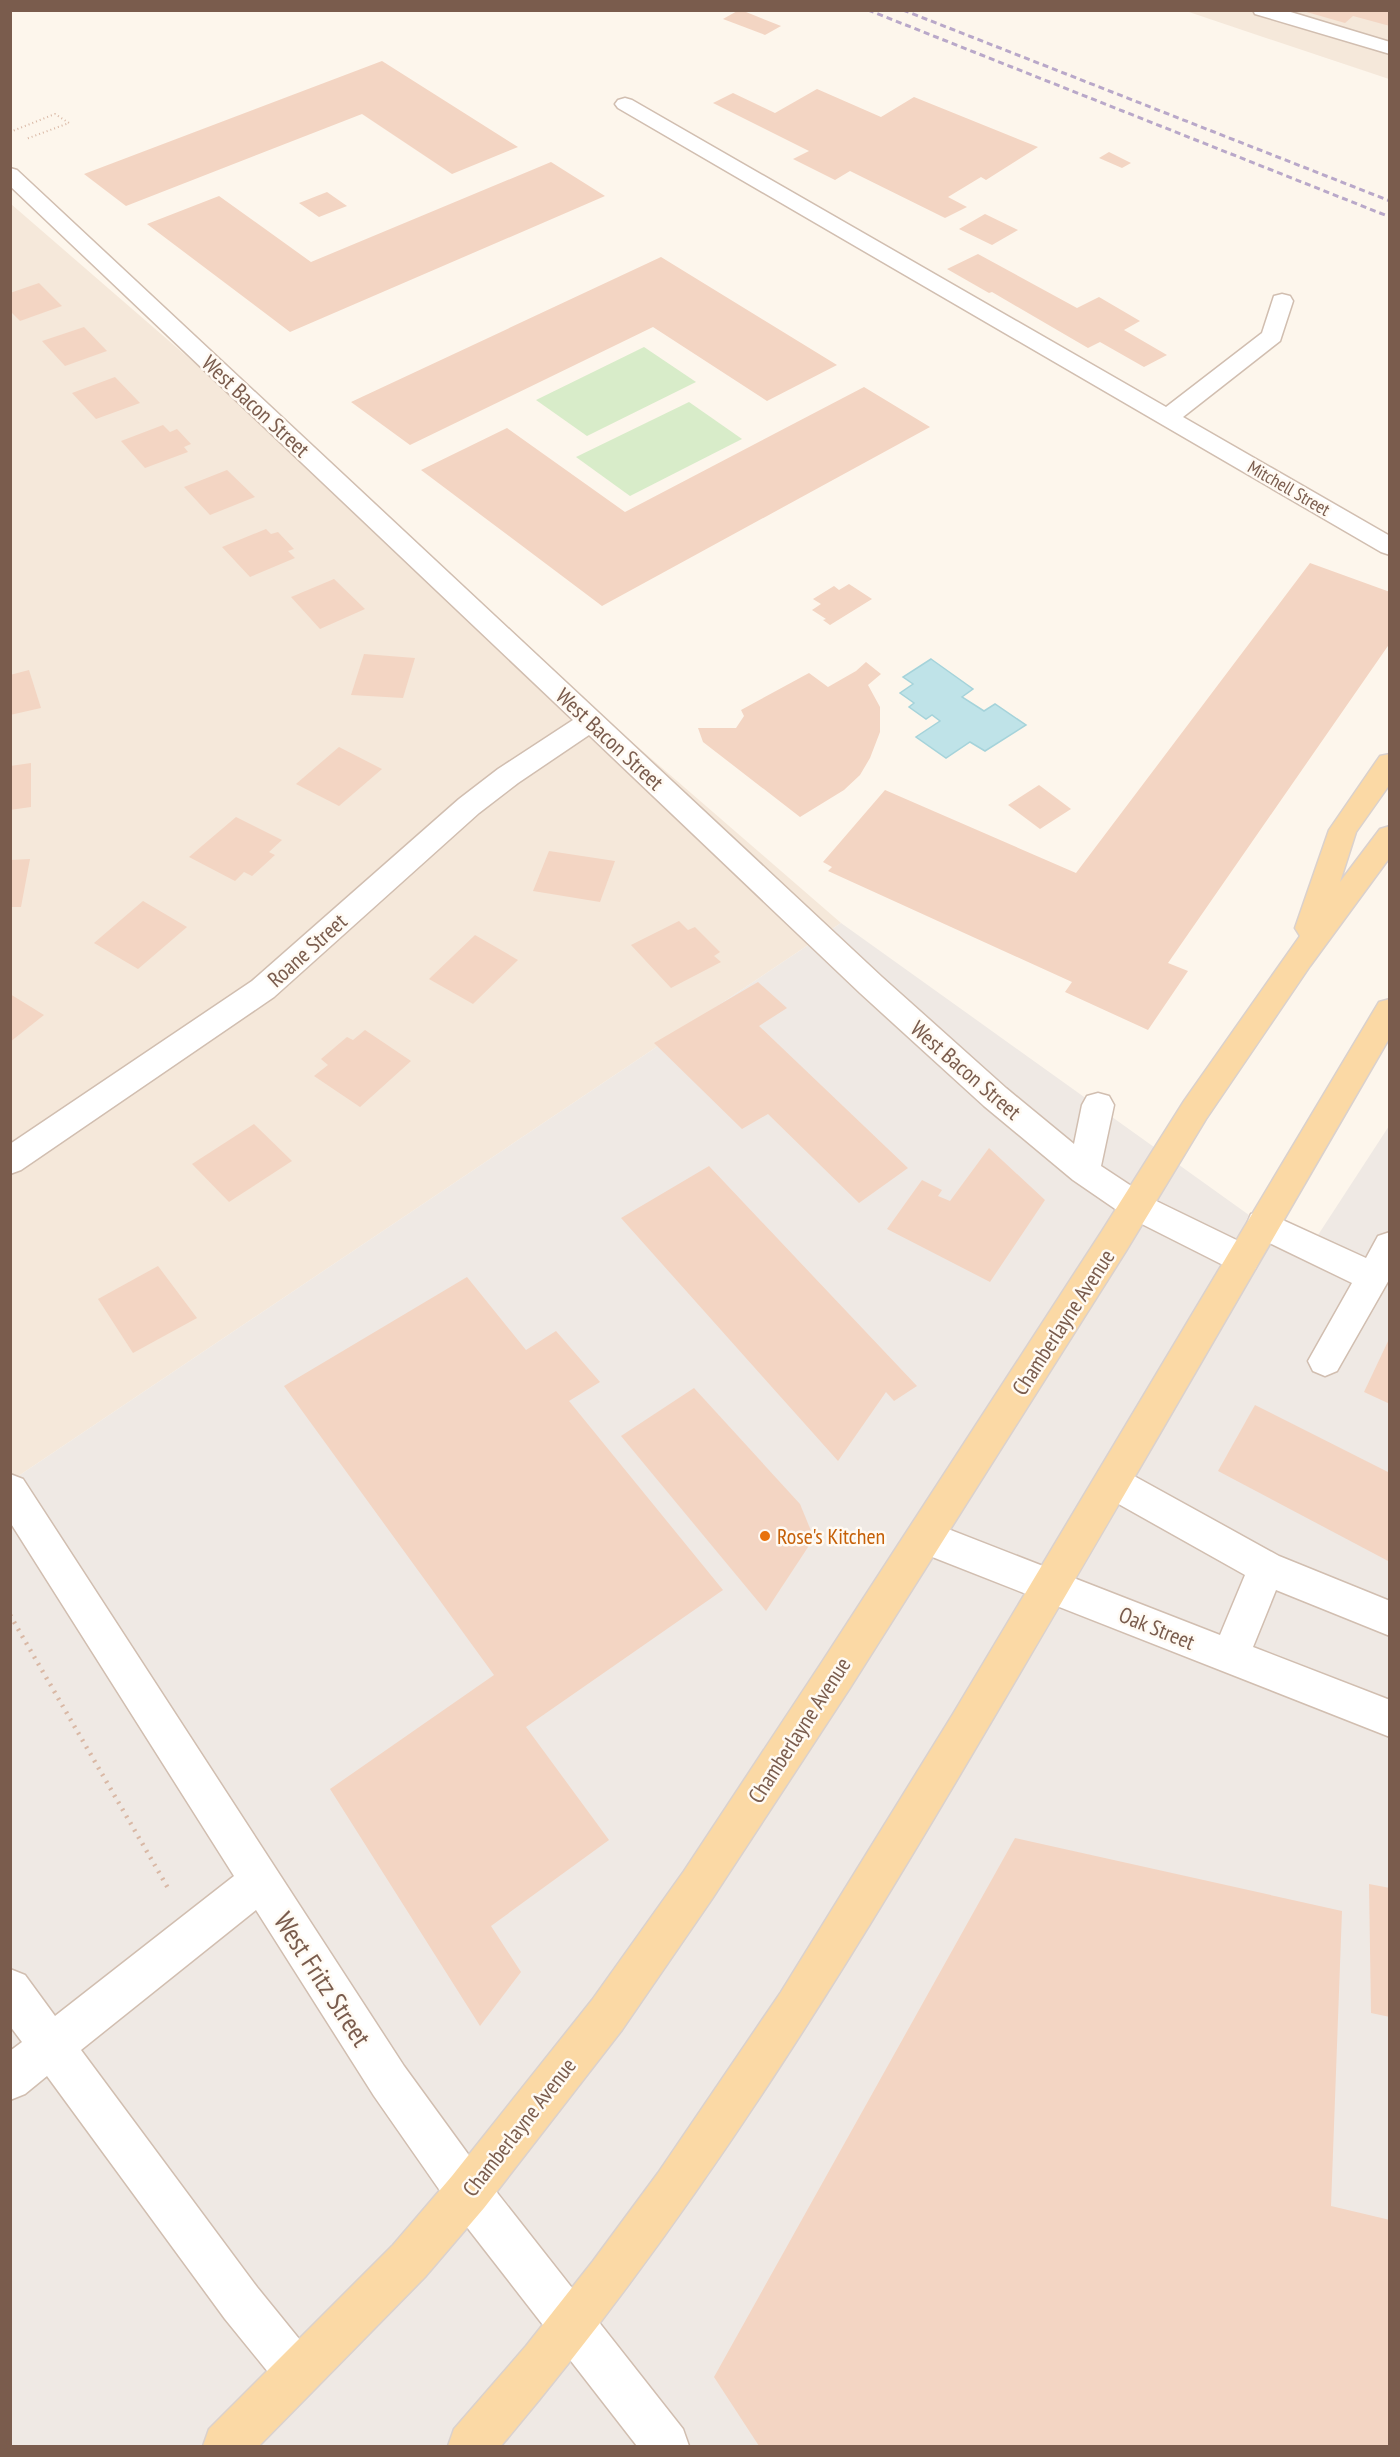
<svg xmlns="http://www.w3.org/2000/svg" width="1400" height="2457" viewBox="0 0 1400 2457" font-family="'PT Sans Narrow',sans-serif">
	<rect width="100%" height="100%" fill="#fdf6ec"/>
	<!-- residential -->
	<g fill="#f5e8da">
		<path d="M1186 11H1389V79L1260 36Z"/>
		<path d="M11 204 841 923 11 1481Z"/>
	</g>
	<!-- industrial -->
	<path fill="#efe9e4" d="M841 923 1305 1255 1389 1126V2446H11V1481Z"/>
	<!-- green -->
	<g fill="#d8ecc9">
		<path d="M644 347 696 382 587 436 536 400Z"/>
		<path d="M689 402 742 439 630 496 576 457Z"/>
	</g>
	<!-- water -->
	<path fill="#bfe3e8" stroke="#a5d3da" stroke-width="1.5" d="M931 659 973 689 962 697 984 711 995 704 1026 725 985 751 970 742 946 758 916 737 940 721 932 715 926 719 909 707 914 703 900 693 913 684 903 677Z"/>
	<!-- building -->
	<g fill="#f3d5c3">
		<path d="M739 10H741L781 26 765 35 723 19Z"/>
		<path d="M1390 10V26L1353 16 1345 23 1303 11Z"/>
		<path d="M382 61 518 147 452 174 362 114 126 206 84 174Z"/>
		<path d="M817 89 881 117 914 97 1038 147 986 180 981 177 948 197 967 207 945 218 850 171 835 180 793 159 809 151 713 103 733 93 775 113Z"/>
		<path d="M1109 152 1131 163 1122 168 1099 158Z"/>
		<path d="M551 162 605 196 290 332 147 224 219 196 311 262Z"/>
		<path d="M327 192 347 206 319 217 299 203Z"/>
		<path d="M985 214 1018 230 992 245 959 229Z"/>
		<path d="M978 254 1077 308 1099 297 1140 321 1124 330 1167 355 1144 367 1100 342 1088 348 992 292 989 293 947 269Z"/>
		<path d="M661 257 837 365 767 401 653 327 410 445 351 402Z"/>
		<path d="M39 283 62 306 20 321 10 311V293Z"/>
		<path d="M84 327 107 351 65 366 42 341Z"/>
		<path d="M115 377 140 403 96 419 72 393Z"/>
		<path d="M864 387 930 427 602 606 421 470 507 428 625 512Z"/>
		<path d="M163 425 170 432 177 429 191 444 184 447 188 452 145 468 121 441Z"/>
		<path d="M227 470 255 497 210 515 184 487Z"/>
		<path d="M266 529 271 534 278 532 294 549 288 551 295 558 250 577 222 547Z"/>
		<path d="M1310 563 1390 592V643L1168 963 1188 971 1148 1030 1065 992 1072 982 828 871 832 867 823 862 885 790 1076 873Z"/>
		<path d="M334 579 365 609 320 629 291 597Z"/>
		<path d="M849 584 872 599 830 625 823 620 826 619 812 610 821 604 813 599 834 586 839 590Z"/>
		<path d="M364 654 415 658 403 698 351 695Z"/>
		<path d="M866 662 881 674 868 685 880 707V732L870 758 860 775 844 790 800 817 703 742 698 728H736L744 716 741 710 809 673 828 687 856 671Z"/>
		<path d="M29 670 41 708 10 715V675Z"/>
		<path d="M339 747 382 769 339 806 296 784Z"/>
		<path d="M31 763V807L10 810V766Z"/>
		<path d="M1039 785 1071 809 1040 829 1008 805Z"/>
		<path d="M236 817 282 840 269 852 275 855 252 876 244 872 235 881 189 857Z"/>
		<path d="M549 851 615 861 600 902 533 891Z"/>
		<path d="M30 859 21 907H10V860Z"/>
		<path d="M143 901 187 927 138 969 94 943Z"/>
		<path d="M679 921 688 930 695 927 720 952 714 956 721 962 671 988 631 945Z"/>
		<path d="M475 935 518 960 473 1004 429 979Z"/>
		<path d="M758 982 787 1008 759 1026 908 1168 859 1203 768 1114 742 1129 654 1043Z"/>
		<path d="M10 994 44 1015 10 1042Z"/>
		<path d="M365 1030 411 1061 360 1107 314 1076 328 1065 321 1059 347 1037 353 1040Z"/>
		<path d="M254 1124 292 1161 229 1202 192 1164Z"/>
		<path d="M989 1148 1045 1200 990 1282 887 1229 922 1180 942 1190 938 1196 950 1201Z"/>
		<path d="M709 1166 917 1386 894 1401 886 1392 838 1461 621 1218Z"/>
		<path d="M158 1266 197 1318 133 1353 98 1299Z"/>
		<path d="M467 1277 526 1350 556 1331 600 1382 569 1401 723 1590 526 1727 609 1840 491 1926 521 1972 480 2026 330 1789 494 1675 284 1386Z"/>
		<path d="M1390 1337V1404L1364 1392Z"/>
		<path d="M694 1388 800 1504 814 1538 766 1611 621 1436Z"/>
		<path d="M1255 1405 1390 1473V1562L1218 1471Z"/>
		<path d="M1015 1838 1342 1911 1331 2206 1390 2220V2446H759L714 2377Z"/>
		<path d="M1369 1884 1390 1888V2017L1371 2013Z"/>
	</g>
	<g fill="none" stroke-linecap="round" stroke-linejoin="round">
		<defs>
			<g id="minor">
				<path d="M1253 10H1284L1390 42V54L1255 14Z"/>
				<path d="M625 98 632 100 1166 407 1262 333 1274 296 1282 294 1290 296 1293 301 1280 341 1183 417 1390 536V555L1381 552 618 108 615 104 618 100Z"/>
				<path d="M10 168 17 170 882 977 1006 1088 1074 1144 1082 1105 1087 1096 1098 1093 1109 1096 1114 1105 1101 1166 1148 1197 1255 1249 1260 1259 1255 1269 1243 1273 1231 1269 1124 1215 1073 1180 984 1106 860 993 589 735 518 783 479 813 274 997 21 1170 10 1174V1144L252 981 459 799 498 769 573 720 10 186Z"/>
				<path d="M1263 1211 1366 1258 1378 1236 1390 1232V1278L1337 1371 1325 1376 1313 1371 1308 1361 1352 1283 1251 1234 1247 1224 1251 1214Z"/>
				<path d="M1112 1466 1125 1471 1279 1556 1390 1601V1636L1276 1590 1253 1647 1390 1700V1737L912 1549 907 1537 912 1525 925 1520 1220 1635 1245 1575 1099 1493 1094 1482 1099 1471Z"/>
				<path d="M10 1474 23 1479 404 2066 484 2176 683 2429 689 2446H637L452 2208 374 2096 256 1910 81 2050 257 2287 313 2356 320 2372 313 2388 297 2395 281 2388 225 2319 47 2076 25 2094 10 2100V2051L22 2042 10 2026V1969L25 1975 55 2016 234 1876 10 1522Z"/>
			</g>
			<g id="major">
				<path d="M1390 754V784L1356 832 1340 882 1380 829 1390 826V857L1310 966 1206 1119 1126 1251 850 1688 712 1899 622 2030 484 2208 425 2277 259 2446H203L209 2429 393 2245 452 2176 592 2000 684 1871 822 1662 1102 1231 1184 1101 1300 936 1295 928 1329 830 1380 756Z"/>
				<path d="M1390 999V1037C1263 1255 1138 1473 1010 1690 855 1954 700 2211 501 2446H448L454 2429 526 2346 593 2261 658 2173 781 1992 953 1714 1379 1002Z"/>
			</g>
		</defs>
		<!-- minor casing -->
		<use href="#minor" stroke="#d1beb0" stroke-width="3"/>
		<!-- major casing -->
		<use href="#major" stroke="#dad1cd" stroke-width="3"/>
		<!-- path-far1 -->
		<path stroke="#d9b8a5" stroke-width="2" stroke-dasharray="1 3" stroke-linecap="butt" d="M10 132 55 114 69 123 26 139"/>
		<!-- path -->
		<path stroke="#d9b8a5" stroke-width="4.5" stroke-dasharray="2 6" stroke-linecap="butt" d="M10 1615 168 1888"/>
		<!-- minor -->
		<use href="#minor" fill="#fff" fill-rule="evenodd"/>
		<!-- major -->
		<use href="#major" fill="#fbd9a5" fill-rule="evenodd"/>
		<!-- rail -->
		<g stroke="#b9a8c9" stroke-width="3" stroke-dasharray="6 4" stroke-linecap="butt">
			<path d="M868 10 1390 217"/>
			<path d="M903 10 1390 201"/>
		</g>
	</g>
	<!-- markers -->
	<circle fill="#e8710a" stroke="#fffaf3" stroke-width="2" cx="765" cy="1536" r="6"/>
	<g text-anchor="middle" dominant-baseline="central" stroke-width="5" stroke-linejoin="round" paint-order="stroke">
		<!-- far-street labels -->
		<g font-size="18" fill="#7a5c4d" stroke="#fffaf3">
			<text transform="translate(1289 488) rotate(30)">Mitchell Street</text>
		</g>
		<!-- street labels -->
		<g font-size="22" fill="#7a5c4d" stroke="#fffaf3">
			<text transform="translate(256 406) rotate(43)">West Bacon Street</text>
			<text transform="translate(610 739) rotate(43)">West Bacon Street</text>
			<text transform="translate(307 950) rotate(-42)">Roane Street</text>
			<text transform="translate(966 1070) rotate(41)">West Bacon Street</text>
			<text transform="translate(1063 1322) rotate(-57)">Chamberlayne Avenue</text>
			<text transform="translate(1157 1628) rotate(22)">Oak Street</text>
			<text transform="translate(799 1730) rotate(-57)">Chamberlayne Avenue</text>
			<text transform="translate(519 2127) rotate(-52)">Chamberlayne Avenue</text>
		</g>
		<!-- food labels -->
		<g font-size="22" fill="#c56008" stroke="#fffaf3" text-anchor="start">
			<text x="777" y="1536">Rose's Kitchen</text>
		</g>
		<!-- near-street labels -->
		<g font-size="27" fill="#7a5c4d" stroke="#fffaf3">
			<text transform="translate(323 1979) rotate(57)">West Fritz Street</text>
		</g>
	</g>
	<!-- border -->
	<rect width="1400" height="2457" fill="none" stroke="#7a5c4d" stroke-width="24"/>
</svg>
